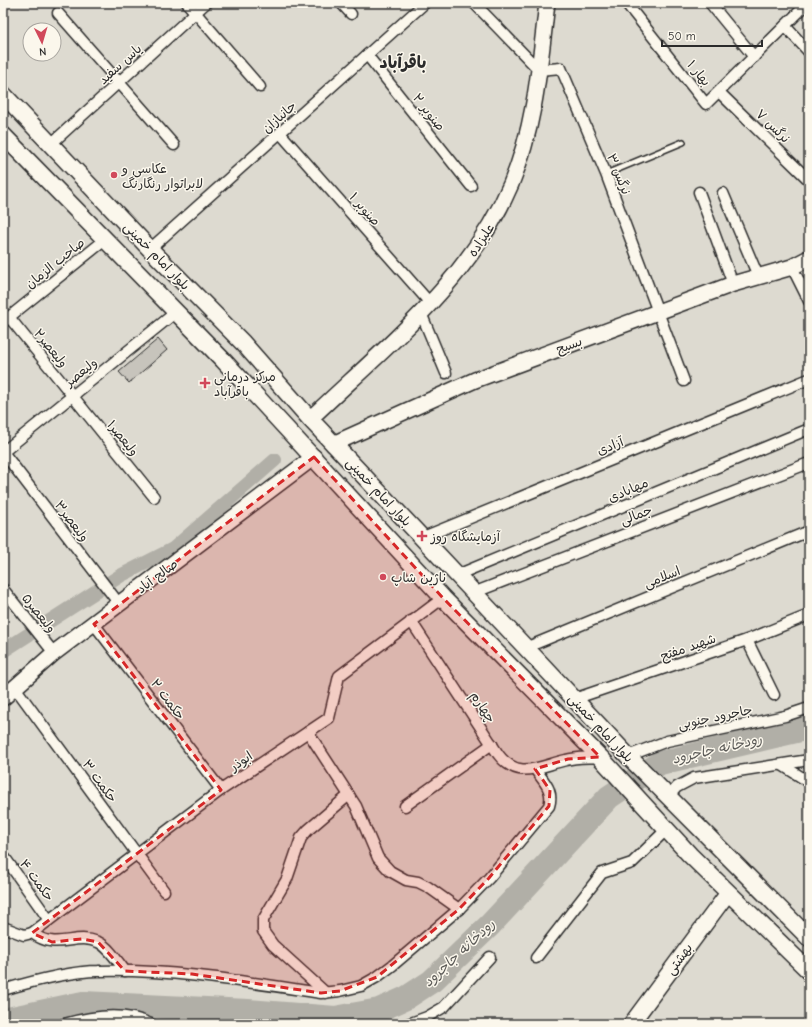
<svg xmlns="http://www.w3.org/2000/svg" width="812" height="1027" viewBox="0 0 812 1027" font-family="'Comic Neue','Playpen Sans Arabic',sans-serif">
	<rect width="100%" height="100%" fill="#fbf7ec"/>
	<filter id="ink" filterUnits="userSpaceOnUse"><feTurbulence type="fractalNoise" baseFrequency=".025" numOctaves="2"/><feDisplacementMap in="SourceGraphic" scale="8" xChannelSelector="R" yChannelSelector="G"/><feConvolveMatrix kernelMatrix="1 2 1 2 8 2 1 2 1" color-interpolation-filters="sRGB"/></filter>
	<g filter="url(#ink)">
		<!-- green -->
		<path fill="#dddad0" stroke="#84827e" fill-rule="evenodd" d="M3 3H809V1024H3ZM30 30H54V54H30Z"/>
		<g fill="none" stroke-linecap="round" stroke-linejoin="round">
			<!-- canal -->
			<path stroke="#b1afa7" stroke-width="14" d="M3 651 120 576 173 549 275 460"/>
			<!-- river -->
			<path stroke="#b1afa7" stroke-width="24" d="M3 1020 83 1003 248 1011 335 1018 379 1010 406 998 432 981 490 925 609 797 660 763 809 728"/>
		</g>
		<!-- building -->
		<path fill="#c7c4bc" stroke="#2b2b2b" d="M158 339 167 350 129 383 119 372Z"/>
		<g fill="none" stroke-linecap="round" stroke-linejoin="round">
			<defs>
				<path id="lane" d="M606 174 683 142"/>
				<g id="street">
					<path d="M187 3 260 87"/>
					<path d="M341 3 351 14"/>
					<path d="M474 3 539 70 561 68 606 174 684 381"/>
					<path d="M626 3 706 104 808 3"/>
					<path d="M710 3 754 57"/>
					<path d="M58 13 174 145"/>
					<path d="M785 26 809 52"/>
					<path d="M367 55 471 186"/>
					<path d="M719 92 809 180"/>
					<path d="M280 133 430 303"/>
					<path d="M51 144 206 3"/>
					<path d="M699 192 733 284"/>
					<path d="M723 193 758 276"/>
					<path d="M150 249 425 3"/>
					<path d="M792 267 809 301"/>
					<path d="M421 313 446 373"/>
					<path d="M9 317 154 497"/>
					<path d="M3 322 106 239"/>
					<path d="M3 452 176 312"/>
					<path d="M3 452 120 605"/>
					<path d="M421 538 809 379"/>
					<path d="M457 575 809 429"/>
					<path d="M3 589 54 653"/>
					<path d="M473 593 809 463"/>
					<path d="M411 621 498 754C518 781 539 766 566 760 576 757 588 758 600 757"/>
					<path d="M94 624 221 790"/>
					<path d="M747 640 774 695"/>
					<path d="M525 648 809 531"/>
					<path d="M14 686 164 891"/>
					<path d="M574 699 747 640 809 615"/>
					<path d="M308 732 356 806 378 858 390 871 406 880 418 882 428 887 459 909"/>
					<path d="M628 756 667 741 785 716 809 708"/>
					<path d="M782 765 809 782"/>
					<path d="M667 798 677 787 694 778 809 760"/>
					<path d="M405 806 492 744"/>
					<path d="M3 855 49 920"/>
					<path d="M3 927 24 935 32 933 221 790 329 718 339 676 443 598"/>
					<path d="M32 933C58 952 73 932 98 942 109 947 118 962 125 971"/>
					<path d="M536 958 602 873 632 863 667 829"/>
					<path d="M3 990C30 982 69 971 98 971 173 969 247 982 321 993L340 991 361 986 377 977 393 965 459 909 489 878 549 806C554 790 544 782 535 769"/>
					<path d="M326 993 273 945 263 931V920L287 879 301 838 308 830 349 795"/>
					<path d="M64 1024C92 1016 124 1011 151 1024"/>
					<path d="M408 1024 427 1017 444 1007 490 957"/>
				</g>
				<g id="secondary">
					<path d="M310 419C384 348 470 281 511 184 535 127 540 63 547 3"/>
					<path d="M333 444 475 380 733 284 792 267 809 258"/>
					<path d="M3 698 54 653 314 457"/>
					<path d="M631 1024 728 893"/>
				</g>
				<g id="primary">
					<path d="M3 94 150 249 243 343 310 419 628 756 809 938"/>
					<path d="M3 135 223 360 443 598 600 757 690 855 809 971"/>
				</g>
			</defs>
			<!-- lane casing -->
			<use href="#lane" stroke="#2b2b2b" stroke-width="8"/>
			<!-- street casing -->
			<use href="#street" stroke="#2b2b2b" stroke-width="13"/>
			<!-- secondary casing -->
			<use href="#secondary" stroke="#2b2b2b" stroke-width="18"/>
			<!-- primary casing -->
			<use href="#primary" stroke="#2b2b2b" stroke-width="19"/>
			<!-- lane -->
			<use href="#lane" stroke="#fbf7ec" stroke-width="5"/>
			<!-- street -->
			<use href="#street" stroke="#fbf7ec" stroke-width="10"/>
			<!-- secondary -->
			<use href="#secondary" stroke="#fbf7ec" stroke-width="15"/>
			<!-- primary -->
			<use href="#primary" stroke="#fbf7ec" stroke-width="16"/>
		</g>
	</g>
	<!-- marked area -->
	<path fill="#d62828" fill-opacity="0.2" stroke="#d62828" stroke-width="3" stroke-dasharray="8 5" stroke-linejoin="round" d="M314 457 443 598 600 757 568 759 535 769 550 790 549 806 489 878 459 909 377 977 340 991 321 993 192 974 125 971 98 942 82 939 52 942 32 933 221 790 94 624Z"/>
	<!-- markers -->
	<g fill="#d1495b" stroke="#fbf7ec" stroke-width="1.5">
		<circle cx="114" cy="175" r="4"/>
		<path d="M203 377h4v4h4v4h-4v4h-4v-4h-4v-4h4z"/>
		<path d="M420 530h4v4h4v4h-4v4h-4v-4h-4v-4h4z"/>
		<circle cx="383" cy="577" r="4"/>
	</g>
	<g text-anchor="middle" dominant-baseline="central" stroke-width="3" stroke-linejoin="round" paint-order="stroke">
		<!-- street labels -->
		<g font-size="13" fill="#2b2b2b" stroke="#fbf7ec">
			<text transform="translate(120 64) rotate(-42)">یاس سفید</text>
			<text transform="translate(699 73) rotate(51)">بهار ۱</text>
			<text transform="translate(429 112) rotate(52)">صنوبر ۲</text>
			<text transform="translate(279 117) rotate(-42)">جانبازان</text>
			<text transform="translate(773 126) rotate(44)">نرگس ۷</text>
			<text transform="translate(619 174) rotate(68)">نرگس ۳</text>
			<text transform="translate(365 209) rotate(49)">صنوبر ۱</text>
			<text transform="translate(481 240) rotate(-57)">علیزاده</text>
			<text transform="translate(157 256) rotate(46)">بلوار امام خمینی</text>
			<text transform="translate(55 263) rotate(-39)">صاحب الزمان</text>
			<text transform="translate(569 345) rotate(-20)">بسیج</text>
			<text transform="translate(51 348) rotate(51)">ولیعصر۲</text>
			<text transform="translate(81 372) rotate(-39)">ولیعصر</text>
			<text transform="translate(123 438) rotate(51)">ولیعصر۱</text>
			<text transform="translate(610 446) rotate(-22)">آزادی</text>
			<text transform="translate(628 490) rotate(-23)">مهابادی</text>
			<text transform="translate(379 492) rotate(47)">بلوار امام خمینی</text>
			<text transform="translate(636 515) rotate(-21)">جمالی</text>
			<text transform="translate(72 521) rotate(53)">ولیعصر۳</text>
			<text transform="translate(157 576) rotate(-37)">صالح آباد</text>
			<text transform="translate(662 577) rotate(-22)">اسلامی</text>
			<text transform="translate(39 613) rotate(51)">ولیعصر۵</text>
			<text transform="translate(688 647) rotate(-19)">شهید مفتح</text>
			<text transform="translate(168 699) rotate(53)">حکمت ۲</text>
			<text transform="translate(483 707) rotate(57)">چهارم</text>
			<text transform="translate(715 717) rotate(-12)">جاجرود جنوبی</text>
			<text transform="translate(601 728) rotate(47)">بلوار امام خمینی</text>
			<text transform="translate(241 761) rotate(-34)">ابوذر</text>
			<text transform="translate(100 781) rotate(54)">حکمت ۳</text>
			<text transform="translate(37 880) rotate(54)">حکمت ۴</text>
			<text transform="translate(679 959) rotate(-54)">بهشتی</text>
		</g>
		<!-- poi labels -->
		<g font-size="13" fill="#2b2b2b" stroke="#fbf7ec" text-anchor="start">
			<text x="122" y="168">عکاسی و<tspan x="122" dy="15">لابراتوار رنگارنگ</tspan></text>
			<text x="214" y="376">مرکز درمانی<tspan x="214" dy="15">باقرآباد</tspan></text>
			<text x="431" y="536">آزمایشگاه روز</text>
			<text x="391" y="577">ناژین شاپ</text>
		</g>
		<!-- water labels -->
		<g font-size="14" font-style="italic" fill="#5a5956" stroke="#fbf7ec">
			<text transform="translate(717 749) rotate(-13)">رودخانه جاجرود</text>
			<text transform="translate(459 953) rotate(-43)">رودخانه جاجرود</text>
		</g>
		<!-- district labels -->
		<g font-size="17" font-weight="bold" fill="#2b2b2b" stroke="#fbf7ec">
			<text x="403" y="62">باقرآباد</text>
		</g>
	</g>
	<!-- margin -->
	<rect width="812" height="1027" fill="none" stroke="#fbf7ec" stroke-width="16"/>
	<rect x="8" y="8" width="796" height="1011" fill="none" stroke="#2b2b2b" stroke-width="1.5" filter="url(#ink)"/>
	<!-- north arrow -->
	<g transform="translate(42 42) rotate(175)"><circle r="19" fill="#fbf7ec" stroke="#a8a59f"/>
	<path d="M0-3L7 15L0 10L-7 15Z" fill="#d1495b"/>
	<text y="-6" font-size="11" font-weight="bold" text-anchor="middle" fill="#2b2b2b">N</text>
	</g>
	<!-- scale -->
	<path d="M662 40v6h100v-6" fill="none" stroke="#2b2b2b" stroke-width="2"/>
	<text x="668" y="40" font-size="12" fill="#2b2b2b" stroke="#fbf7ec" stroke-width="3" paint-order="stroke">50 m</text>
</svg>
